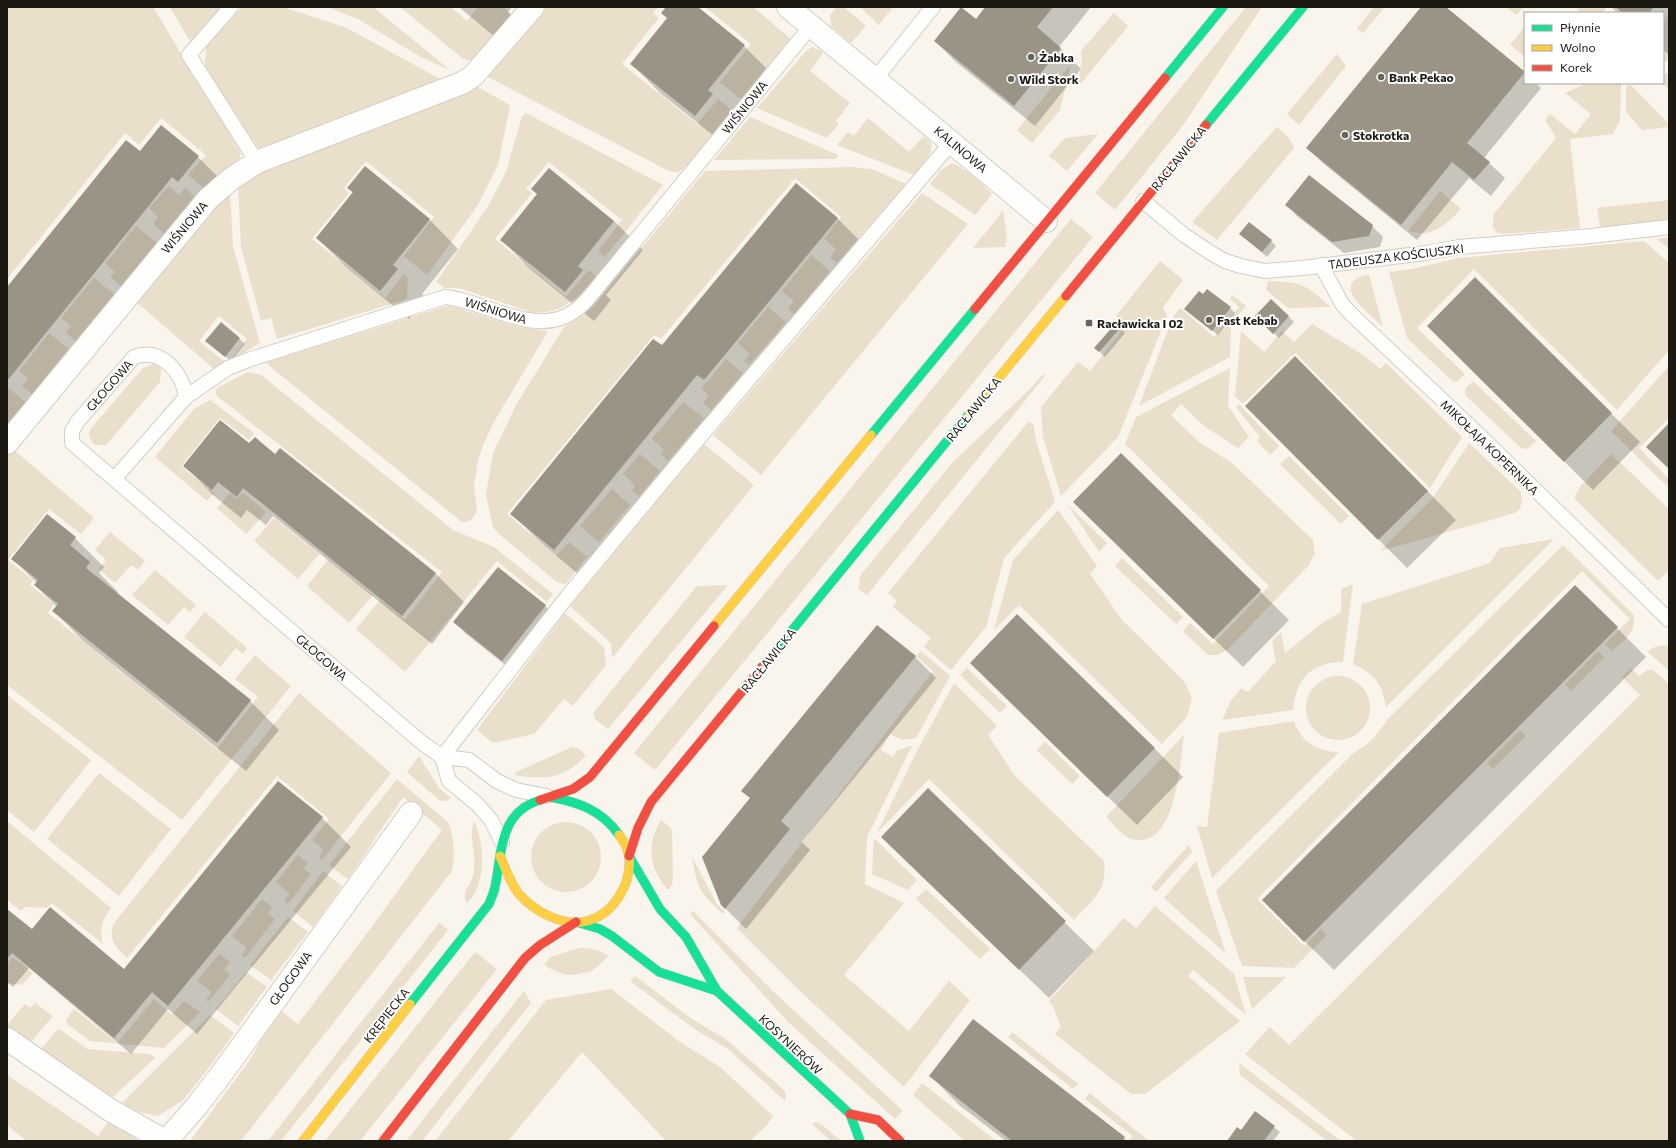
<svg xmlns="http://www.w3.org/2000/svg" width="1676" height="1148" viewBox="0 0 1676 1148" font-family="Commissioner,sans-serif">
	<rect width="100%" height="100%" fill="#f9f5ec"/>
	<!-- green -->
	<g fill="#eadfca">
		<path d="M7 7H153L241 153 239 160 204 188 188 175 206 155 161 118 139 145 125 133 7 279Z"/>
		<path d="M170 7H222L191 43Z"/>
		<path d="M242 7H283L347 28 442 80 260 149 256 145 207 70 205 61 206 47Z"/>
		<path d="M327 7H373L451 71 421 57 358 19Z"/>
		<path d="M400 7H451L467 21 478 7H503L513 15 476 59 468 60 462 58Z"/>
		<path d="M542 7H658L653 13 659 18 622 64 697 124 718 99 733 111 686 166 679 172 669 171 484 75Z"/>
		<path d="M705 7H753L792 40 745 97 739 98 720 82 751 44Z"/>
		<path d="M837 7H844L866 26 851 43 831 26 830 15Z"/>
		<path d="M860 7H893L879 25Z"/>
		<path d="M1246 7H1262L1184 124 1115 210 1095 193Z"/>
		<path d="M1374 7H1385L1363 33 1357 29Z"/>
		<path d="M1506 7H1524L1516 15Z"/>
		<path d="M1575 7H1607L1602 13H1582Z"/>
		<path d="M1114 13 1128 26 1077 88 1082 62 1081 51Z"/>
		<path d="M1669 14V61L1663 62V21Z"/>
		<path d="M1525 26V57L1510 45Z"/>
		<path d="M812 47 822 51V55L810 71 850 103 836 121 839 124 827 138 757 108 806 51Z"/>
		<path d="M1337 54 1346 66 1299 125 1287 114Z"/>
		<path d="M1071 64 1060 110 1032 143 1017 130Z"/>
		<path d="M1669 73V90L1662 83 1663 74Z"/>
		<path d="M1587 83H1621L1620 121 1613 134 1570 139 1580 228 1504 234 1497 233 1493 227V215L1556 138 1545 120 1550 114 1575 134 1591 114 1565 93Z"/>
		<path d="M474 85 510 105 498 165 478 205 427 275 404 256 434 217 366 161 344 188 349 193 312 239 385 298 404 274 408 278 407 298 404 300 277 339 271 318 261 321 241 247 238 186 246 179 276 165Z"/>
		<path d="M1631 85 1669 124V127L1642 130 1626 112V86Z"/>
		<path d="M526 113 663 185 605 257 598 251 622 220 549 162 526 189 532 193 495 239 566 297 589 270 596 276C577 298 564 313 534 313L462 289 454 288H445L436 282 487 208 506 172 522 116Z"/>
		<path d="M750 117 838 155 836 159 714 160Z"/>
		<path d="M868 118 909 152 923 137C944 144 921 166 914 175L837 145 848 132 854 136Z"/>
		<path d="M1277 127 1289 138 1294 148 1217 240 1192 222Z"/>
		<path d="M1098 134 1067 171 1049 156 1065 138Z"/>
		<path d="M952 163C967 169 980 182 992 194L975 215 930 184 941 170Z"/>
		<path d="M852 167 872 169 906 184 837 263 830 257 836 249 824 239 841 217 795 178 661 339 654 335 507 514 556 556 569 542 587 557 566 584 558 583 499 534 493 527 486 495 493 453 516 405 564 327 582 316 594 306 705 171Z"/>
		<path d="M169 186 179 195 185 188 196 198 166 235 153 224 158 217 149 208Z"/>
		<path d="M230 191 233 246 260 343 230 361 247 339 219 316 199 341 226 363 214 369 135 301Z"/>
		<path d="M1440 191 1461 209C1452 219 1440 230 1427 233 1421 234 1413 232 1408 231Z"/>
		<path d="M922 193 968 224 761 475 713 435Z"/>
		<path d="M1669 200V219L1606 229 1600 226 1597 208Z"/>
		<path d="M1003 211 1007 238 1005 247 973 248Z"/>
		<path d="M1071 219 1093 237 655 770 634 753Z"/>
		<path d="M136 226 158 244 122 287 110 277 115 272 105 264Z"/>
		<path d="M1669 237V249L1657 239Z"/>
		<path d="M1644 241 1669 263V350L1617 410 1474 269 1417 328 1465 374 1457 382 1452 381 1407 338 1389 272 1412 269 1458 258Z"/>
		<path d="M811 255 830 271 794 314 788 309 794 301 782 291Z"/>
		<path d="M1160 261 1183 280 1163 307 1167 316 1118 437 1061 496 1043 437 1041 407 1078 362 1090 371 1127 325 1116 316Z"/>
		<path d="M1369 274 1383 327C1369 313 1327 283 1369 274Z"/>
		<path d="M94 278 115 295 77 342 66 333 71 326 61 318Z"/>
		<path d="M1268 281C1302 283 1305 283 1330 307L1288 308 1266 290Z"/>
		<path d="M1232 295 1246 306 1231 323 1230 357 1139 406 1173 317 1180 308 1214 337 1239 307 1230 299Z"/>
		<path d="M451 306 518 327 548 331 494 422 484 443 478 460 474 486 477 510C474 517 471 523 462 522L268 365 267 362 443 307Z"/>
		<path d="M768 307 786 322 749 365 744 361 750 354 738 343Z"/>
		<path d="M1312 324 1365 356 1380 369 1386 363 1462 437 1430 488 1295 353 1243 404 1235 396 1241 331 1264 352 1282 331 1294 342Z"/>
		<path d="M49 333 70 350 33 395 22 386 28 378 19 371Z"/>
		<path d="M726 359 743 373 711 410 703 403 709 395 701 389Z"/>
		<path d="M153 364 158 366 161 369 160 382 106 445H95C88 438 87 435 92 427L143 368Z"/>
		<path d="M1669 366V418L1639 448 1669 479V488L1611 431Z"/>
		<path d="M1230 368 1228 406 1249 437 1238 448 1204 426 1181 404 1171 415 1199 442 1232 463 1313 540 1315 553 1308 566 1227 650 1217 655H1208L1183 631 1190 623 1213 644 1269 586 1125 444 1136 417Z"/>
		<path d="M248 372 261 375 453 530 494 547 553 594 547 602 497 561 405 672 356 629 380 600 405 620 442 572 217 396 215 392 217 388Z"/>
		<path d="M1043 374 1045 376 867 595 859 589 860 576 952 463 1032 387Z"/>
		<path d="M1473 381 1536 441 1527 449 1521 448 1465 395V389Z"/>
		<path d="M7 387 27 403 7 427Z"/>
		<path d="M210 400 254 433 249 440 220 418 181 466 214 493 207 501 155 457 194 409Z"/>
		<path d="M683 402 704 418 668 461 661 455 664 450 652 439Z"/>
		<path d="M1239 404 1279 446 1270 455 1257 441 1260 437 1236 407Z"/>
		<path d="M1028 422 1033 424 1037 444 1055 502 1004 558 986 627 951 670 924 647 931 638 893 607 897 601 888 593Z"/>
		<path d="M1469 443 1520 491 1522 498 1520 509 1515 513 1380 551 1433 498Z"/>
		<path d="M704 444 754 485 612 658 611 643 570 606Z"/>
		<path d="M13 449 94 518 81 534 49 509 8 560 33 580 30 585 54 604 48 613 217 749 258 697 235 679 255 655 291 686 182 820 7 685V457Z"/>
		<path d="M640 454 660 471 639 496 632 490 635 485 623 474Z"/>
		<path d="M1611 454 1669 509V570L1658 581 1574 498 1580 487Z"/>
		<path d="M1289 456 1349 516 1341 524 1280 464Z"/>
		<path d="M612 489 630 505 599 542 580 526Z"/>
		<path d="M230 493 237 499 243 493 266 512 246 534 217 508Z"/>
		<path d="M1067 504 1107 543 1099 552Z"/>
		<path d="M1058 510 1097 566 1090 574 1122 620 1184 681 1192 698 1187 717 1162 744 1019 605 994 630 1013 560Z"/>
		<path d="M274 518 319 554 298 579 254 541Z"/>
		<path d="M110 532 145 561 138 570 131 565 115 583 99 569 106 560 95 550Z"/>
		<path d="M1554 539 1386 707C1382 683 1375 674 1353 664L1362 604 1490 563 1500 548Z"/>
		<path d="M1563 545 1634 615C1635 635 1625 639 1612 651L1605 644 1630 619 1582 571 1257 899 1304 946 1321 929 1327 935 1294 968 1242 966 1216 891 1352 754C1369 745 1376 736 1387 720Z"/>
		<path d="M1122 558 1183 617 1176 624 1115 566Z"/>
		<path d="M328 560 373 595 349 623 307 586Z"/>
		<path d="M155 570 196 605 190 612 184 607 168 625 132 595Z"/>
		<path d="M1353 584 1343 662C1311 662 1296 679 1293 710L1222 720 1230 702 1241 688 1248 692 1276 661 1272 641 1281 632 1285 653 1321 624 1341 612V589Z"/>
		<path d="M728 585 608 729 595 719 593 713 697 586Z"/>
		<path d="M205 612 247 648 243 654 236 648 220 667 184 637Z"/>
		<path d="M565 613 604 647 606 665 573 706 564 699 534 734 493 743 477 730Z"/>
		<path d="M1664 645 1669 646V671L1647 651 1655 647Z"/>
		<path d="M921 651 950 676 916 738 902 740 890 734 881 750 893 757 897 750 912 746 867 837 865 884 904 903 844 975 909 1031 949 981 970 1000 904 1087 803 994 737 928 933 671 916 656Z"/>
		<path d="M1598 651 1604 657 1571 691 1565 684Z"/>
		<path d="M967 668 1007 706 1000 713 960 675Z"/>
		<path d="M1631 668 1639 676 1647 670H1653L1669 684V1141H1357L1245 1054 1270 1027 1289 1045 1640 695 1622 677Z"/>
		<circle cx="1338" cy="708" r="32"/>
		<path d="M954 683 997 726 988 735 1015 776 1104 861C1107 893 1094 898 1074 920L929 779 877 833 917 751Z"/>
		<path d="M299 693 391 773 322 860 319 857 324 850 312 840 329 819 277 776 127 958C115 947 108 940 114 923Z"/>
		<path d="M7 695 91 760 34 832 7 810Z"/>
		<path d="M1294 721C1300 741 1318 752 1339 752L1212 878 1197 826 1207 827 1219 733Z"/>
		<path d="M1520 730 1526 736 1493 769 1487 763Z"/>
		<path d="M1184 735C1180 762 1176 855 1129 838 1121 835 1113 823 1106 817Z"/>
		<path d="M1045 742 1080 776 1072 784 1037 750Z"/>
		<path d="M572 747 578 748 586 755C566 779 544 780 514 775L518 771Z"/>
		<path d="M419 756 439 788 451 798C447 801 444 802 439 800L407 772Z"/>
		<path d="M99 773 171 829 119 896 47 839Z"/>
		<path d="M397 779 448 822C454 833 455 859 452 871L241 1141H190L249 1061 279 1009 298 1024 365 936 442 830 403 797 348 879 329 865Z"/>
		<path d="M661 820 671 828 672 833 673 878 672 885 668 890C649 868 646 846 661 820Z"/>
		<path d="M7 821 111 908C102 920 99 929 103 944L52 903 47 908 25 907 21 911 7 900Z"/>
		<path d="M474 821C483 837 485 870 477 888 475 894 471 899 467 903 460 892 473 884 474 871 477 855 468 837 474 821Z"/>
		<circle cx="566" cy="857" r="35"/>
		<path d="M874 838 917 880 908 890 872 874Z"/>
		<path d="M1189 845 1192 852 1156 892 1151 887Z"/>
		<path d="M298 855 308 863 303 868 311 874 288 904 284 901 290 894 276 882Z"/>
		<path d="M692 857 717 904 725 912 723 914C700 893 697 888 692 857Z"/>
		<path d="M1196 861 1226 954 1164 898Z"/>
		<path d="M323 871 342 886 313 927 293 911Z"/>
		<path d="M926 889 990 949 980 959 916 899Z"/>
		<path d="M262 899 272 907 268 913 275 919 245 958 241 955 247 948 232 936Z"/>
		<path d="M1155 906 1234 974 1246 1015 1193 970 1188 976 1240 1021 1145 1094H1131L1055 1034 1061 1027 1053 1006 1049 1001 1124 918 1136 928Z"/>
		<path d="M693 911 777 995 903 1111 895 1119 789 1023 690 914Z"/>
		<path d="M288 917 308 932 271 980 250 965Z"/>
		<path d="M439 923 448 930 281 1141H268Z"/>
		<path d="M580 948C591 948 600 950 609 956L592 971 572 975H566L555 971 544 965 550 957Z"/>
		<path d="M475 952 497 969 360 1141H325Z"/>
		<path d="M219 954 230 962 224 970 230 975 208 1002 206 1000 212 992 197 981Z"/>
		<path d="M13 957 33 973 22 985 7 983V964Z"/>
		<path d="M246 972 267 987 238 1026 216 1009Z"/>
		<path d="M635 976 692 1019 727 1040 784 1090 786 1094 785 1101 727 1048 696 1030 630 981Z"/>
		<path d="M1243 977H1286L1252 1009Z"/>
		<path d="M611 989 680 1042 720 1067 773 1116 767 1125 750 1141H666L582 1052 508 1141H435L546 1000Z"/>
		<path d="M524 991 531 1003 422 1141H406Z"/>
		<path d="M154 999 172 1015 184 1001 200 1012 164 1048 90 1041 67 1024 66 1020 74 1009 117 1043Z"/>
		<path d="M35 1003 53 1016 28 1045 7 1029V1025L25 1004 30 1008Z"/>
		<path d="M210 1015 234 1033 205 1073 183 1100 158 1116 138 1112 122 1103Z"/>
		<path d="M57 1030H61L87 1049 150 1054 155 1058 113 1097 100 1090 41 1049Z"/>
		<path d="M1012 1032 1078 1084 1073 1089 1008 1037Z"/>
		<path d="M1239 1063 1341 1141H1327L1240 1075Z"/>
		<path d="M7 1075 98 1136 111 1118 138 1141H27L7 1125Z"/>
		<path d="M922 1083 996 1141H965L913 1095Z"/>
		<path d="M1090 1093 1149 1141H1129L1133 1136 1085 1099Z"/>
		<path d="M817 1122 821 1124 841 1141H831L812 1124Z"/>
	</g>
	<!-- shadow -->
	<g fill="#0003">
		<path d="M459 7H512L508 12 512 16 495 37Z"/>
		<path d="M668 7H697L744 46 773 75 737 120 741 124 724 144 660 93 632 64 668 19Z"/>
		<path d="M987 7H1091L1059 47 1081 69 1035 126 956 62 935 41 976 20Z"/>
		<path d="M1422 7H1445L1525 72V83H1536L1541 88 1484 158 1505 178 1491 196 1469 178 1417 240 1324 164 1307 148Z"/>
		<path d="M1611 7H1669V53L1668 54 1663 50V13H1618Z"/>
		<path d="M140 153 198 157 227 186 7 446V289Z"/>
		<path d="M365 168 430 220 458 249 422 294 426 298 409 319 346 267 317 238 353 193 348 188Z"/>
		<path d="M1287 205 1372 226 1383 237 1380 247 1344 253 1297 216Z"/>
		<path d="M837 218 866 247 583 578 541 543 512 514 662 346Z"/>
		<path d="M614 221 643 250 606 295 611 300 594 321 530 269 502 240Z"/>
		<path d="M1246 239 1271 241 1276 246 1267 257Z"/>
		<path d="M1475 279 1640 442 1593 490 1428 326Z"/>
		<path d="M1230 308 1235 313 1218 335 1191 314Z"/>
		<path d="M1256 316H1288L1294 322 1279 338Z"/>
		<path d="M221 323 245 344 231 361 212 346Z"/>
		<path d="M1120 328 1125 333 1105 357 1096 348Z"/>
		<path d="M1295 357 1456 520 1407 568 1246 406Z"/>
		<path d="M280 449 436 574 464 602 432 644 273 516 266 525 247 510 241 518 213 495 185 466 275 455Z"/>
		<path d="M1121 454 1289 620 1243 667 1103 531Z"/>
		<path d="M75 538 104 567 99 573 118 592 117 594 250 701 279 730 246 771 82 640 54 611 57 607 35 585 37 583 13 559Z"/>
		<path d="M1575 586 1646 657 1334 970 1263 900Z"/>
		<path d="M545 606 556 616 513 671 465 633 455 622Z"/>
		<path d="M877 626 915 657 936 678 802 842 810 850 746 929 722 905 751 799Z"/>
		<path d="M1000 692 1154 748 1183 777 1137 825Z"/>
		<path d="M928 790 1094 951 1049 998 912 866Z"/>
		<path d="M322 818 351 847 197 1034 168 1009 131 1054 29 968 13 987 7 982V910L32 930 124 970Z"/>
		<path d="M973 1021 1124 1138 1127 1141H1006L959 1105 931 1076Z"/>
		<path d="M1256 1113 1280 1132 1273 1141H1228L1241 1132Z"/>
	</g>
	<!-- building -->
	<g fill="#9a9486">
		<path d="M666 7H698L745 45 708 90 713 94 695 116 630 64 667 18 661 13Z"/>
		<path d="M961 7 976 19 985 7H1053L1037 27 1061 48 1014 106 934 41Z"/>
		<path d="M1421 7H1446L1525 72 1467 143 1490 162 1474 180 1452 162 1401 225 1306 148Z"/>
		<path d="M1616 7H1654L1649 13H1623Z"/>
		<path d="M161 125 199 156 178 182 172 177 7 381V287L126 140 140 151Z"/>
		<path d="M365 166 430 219 393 265 398 269 380 291 316 238 353 192 347 188Z"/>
		<path d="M549 168 614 221 578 266 583 270 565 292 500 240 537 194 531 189Z"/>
		<path d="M1309 175 1373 225 1369 236 1332 242 1285 205Z"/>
		<path d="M796 183 838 218 704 380 697 375 554 550 510 514 653 339 662 345Z"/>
		<path d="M1249 222 1272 240 1262 252 1239 234Z"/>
		<path d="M1475 277 1612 413 1564 462 1427 326Z"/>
		<path d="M1207 289 1231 307 1212 331 1184 309 1199 291 1203 294Z"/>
		<path d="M1271 299 1289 316 1273 334 1255 316Z"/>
		<path d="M221 322 240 338 225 357 205 341Z"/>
		<path d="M1116 323 1121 327 1099 352 1094 348Z"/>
		<path d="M1295 356 1428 491 1378 540 1245 406Z"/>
		<path d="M220 420 249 443 255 437 275 454 280 448 436 573 402 616 243 488 237 497 218 482 212 490 183 466Z"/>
		<path d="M1669 423V469L1646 447Z"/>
		<path d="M1121 453 1261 590 1213 639 1073 502Z"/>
		<path d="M47 514 76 537 70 545 90 562 86 568 251 700 217 743 52 611 58 604 34 585 38 580 11 559Z"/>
		<path d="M498 567 546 605 502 661 453 622Z"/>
		<path d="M1575 585 1618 627 1304 942 1262 900Z"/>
		<path d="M1017 614 1155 748 1107 797 970 663Z"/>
		<path d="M877 625 916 656 781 821 790 829 725 909 721 905 702 857 750 798 741 791Z"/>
		<path d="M278 781 323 817 168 1006 152 992 114 1038 12 953 7 959V909L32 929 50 907 124 969Z"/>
		<path d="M928 788 1066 921 1019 970 881 837Z"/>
		<path d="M973 1019 1125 1137 1122 1141H1012L929 1076Z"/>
		<path d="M1255 1111 1275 1126 1264 1141H1227L1237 1127 1241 1130Z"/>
	</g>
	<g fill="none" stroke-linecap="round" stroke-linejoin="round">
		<defs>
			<g id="lane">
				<path d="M231 7 189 55 257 162"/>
				<path d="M875 79 933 7"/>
				<path d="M1143 201 1184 235 1211 253 1225 261 1241 266 1265 271 1302 268 1426 253 1459 247 1591 236 1669 227"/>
				<path d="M1321 265 1342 304 1349 312 1473 429 1669 620"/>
				<path d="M186 397 228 368 248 360 445 297C487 301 536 340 576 310 589 300 598 286 609 273L811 26"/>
				<path d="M115 478 186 397C182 372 161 347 134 357L78 421 72 431V443L421 742 442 757 469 760 497 781 516 790 547 796"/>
				<path d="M442 757 567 597 704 432 952 142"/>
				<path d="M442 757 449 781 477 804 491 820 502 842"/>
			</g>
			<g id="street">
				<path d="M788 7 1046 221"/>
				<path d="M7 443 208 199 231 179 257 162 462 83 473 76 533 7"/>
				<path d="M7 1039 110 1110 165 1141"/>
				<path d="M166 1141 196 1107 220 1076 411 813"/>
			</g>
			<g id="fast">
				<path d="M1165 78 1223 7"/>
				<path d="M1206 125 1303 7"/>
				<path d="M871 435 975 309"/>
				<path d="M762 667 969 414"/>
				<path d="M550 797C578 802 602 810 619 835"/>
				<path d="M629 856 660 909 686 937 717 991 850 1114 860 1141"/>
				<path d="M576 922 600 929 612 936 659 972 717 991"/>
				<path d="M410 1004 489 904C491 898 494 893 495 887 502 853 499 812 540 800"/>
			</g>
			<g id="slow">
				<path d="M969 414 1066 296"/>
				<path d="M714 626 871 435"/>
				<path d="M500 856C506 869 510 883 519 894 535 912 563 927 587 921 614 914 632 883 629 857 628 849 624 841 619 835"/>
				<path d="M303 1141 410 1004"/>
			</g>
			<g id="jam">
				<path d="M1066 296 1206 125"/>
				<path d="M975 309 1165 78"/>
				<path d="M540 800 573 789 590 777 714 626"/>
				<path d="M629 856 638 828 651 802 762 667"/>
				<path d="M850 1114 878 1120 900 1141"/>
				<path d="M383 1141 525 958 540 945 576 922"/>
			</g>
		</defs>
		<!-- lane casing -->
		<use href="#lane" stroke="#d2cec7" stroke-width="16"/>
		<!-- street casing -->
		<use href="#street" stroke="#d2cec7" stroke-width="24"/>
		<!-- fast casing -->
		<use href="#fast" stroke="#d2cec7" stroke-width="10"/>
		<!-- slow casing -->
		<use href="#slow" stroke="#d2cec7" stroke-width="10"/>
		<!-- jam casing -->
		<use href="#jam" stroke="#d2cec7" stroke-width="10"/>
		<!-- lane -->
		<use href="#lane" stroke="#fefefc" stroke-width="14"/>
		<!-- street -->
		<use href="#street" stroke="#fefefc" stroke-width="22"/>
		<!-- fast -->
		<use href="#fast" stroke="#16e098" stroke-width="9"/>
		<!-- slow -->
		<use href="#slow" stroke="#ffcf43" stroke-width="9"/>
		<!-- jam -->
		<use href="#jam" stroke="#f24e42" stroke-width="9"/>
	</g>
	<!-- markers -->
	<g fill="#69655e" stroke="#fff" stroke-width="1.5">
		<circle cx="1031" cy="57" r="4"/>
		<circle cx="1381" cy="77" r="4"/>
		<circle cx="1011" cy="79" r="4"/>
		<circle cx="1345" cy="135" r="4"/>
		<circle cx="1209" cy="320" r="4"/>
		<rect x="1085" y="319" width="8" height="8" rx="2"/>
	</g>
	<g text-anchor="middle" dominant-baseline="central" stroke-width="4" stroke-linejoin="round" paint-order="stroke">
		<!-- poi labels -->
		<g font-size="12" font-weight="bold" fill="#1c1812" stroke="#fff" text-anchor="start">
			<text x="1039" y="57">Żabka</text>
			<text x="1389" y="77">Bank Pekao</text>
			<text x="1019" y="79">Wild Stork</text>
			<text x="1353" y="135">Stokrotka</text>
			<text x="1217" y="320">Fast Kebab</text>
			<text x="1097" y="323">Racławicka I 02</text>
		</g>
		<!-- street labels -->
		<g font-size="12" fill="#1c1812" stroke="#fff">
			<text transform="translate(744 107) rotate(-51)">WIŚNIOWA</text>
			<text transform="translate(961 149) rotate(40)">KALINOWA</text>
			<text transform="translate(1178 158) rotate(-51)">RACŁAWICKA</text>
			<text transform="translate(184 227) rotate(-50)">WIŚNIOWA</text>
			<text transform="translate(1396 256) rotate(-7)">TADEUSZA KOŚCIUSZKI</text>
			<text transform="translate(496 310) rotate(17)">WIŚNIOWA</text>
			<text transform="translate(109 385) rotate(-49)">GŁOGOWA</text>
			<text transform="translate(973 409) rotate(-51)">RACŁAWICKA</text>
			<text transform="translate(1490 447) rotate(44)">MIKOŁAJA KOPERNIKA</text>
			<text transform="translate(322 657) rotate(41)">GŁOGOWA</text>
			<text transform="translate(768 660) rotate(-51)">RACŁAWICKA</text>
			<text transform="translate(290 978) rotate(-54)">GŁOGOWA</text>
			<text transform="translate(386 1015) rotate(-52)">KRĘPIECKA</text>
			<text transform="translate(791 1044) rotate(43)">KOSYNIERÓW</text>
		</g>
	</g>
	<!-- border -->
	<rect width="1676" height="1148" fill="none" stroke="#1c1812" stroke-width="16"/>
	<!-- legend -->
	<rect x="1524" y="12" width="140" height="72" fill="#ffffff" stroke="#a4a3a0"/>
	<rect x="1532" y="25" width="20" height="6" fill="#16e098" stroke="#a4a3a0"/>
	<text x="1560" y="32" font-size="12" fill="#1c1812">Płynnie</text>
	<rect x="1532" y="45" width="20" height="6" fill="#ffcf43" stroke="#a4a3a0"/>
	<text x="1560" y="52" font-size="12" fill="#1c1812">Wolno</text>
	<rect x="1532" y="65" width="20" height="6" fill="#f24e42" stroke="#a4a3a0"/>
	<text x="1560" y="72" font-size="12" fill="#1c1812">Korek</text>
</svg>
